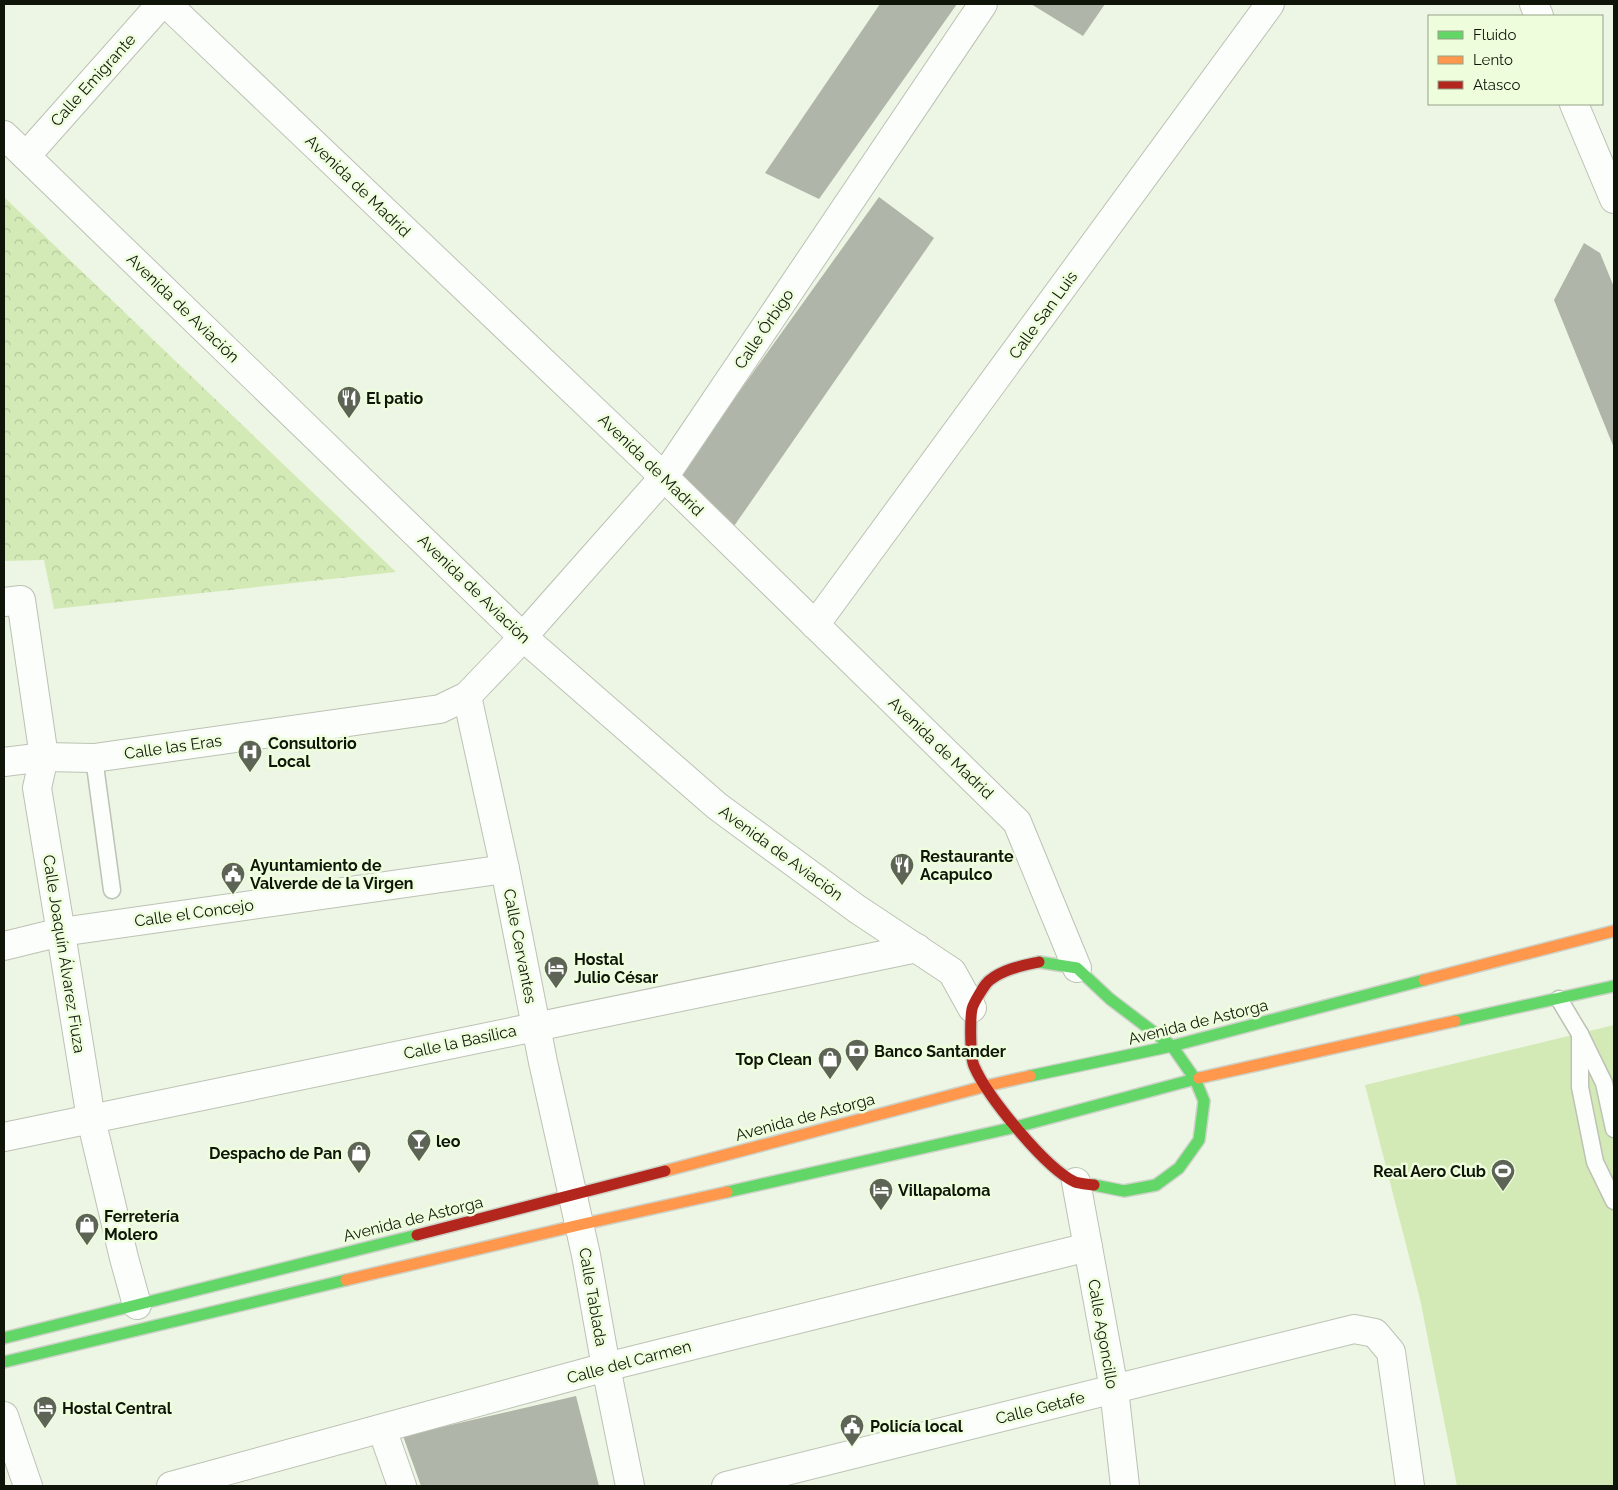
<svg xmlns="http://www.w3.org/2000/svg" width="1618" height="1490" viewBox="0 0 1618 1490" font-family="Raleway,sans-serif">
	<defs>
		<pattern id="park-crowns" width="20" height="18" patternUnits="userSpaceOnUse" patternTransform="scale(1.25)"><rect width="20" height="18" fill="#d3eab6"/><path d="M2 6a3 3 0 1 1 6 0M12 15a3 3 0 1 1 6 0" fill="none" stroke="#b4c89b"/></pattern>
	</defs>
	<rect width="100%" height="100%" fill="#edf6e4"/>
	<!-- park -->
	<path fill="url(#park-crowns)" d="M4 197 396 572 54 609 44 560 4 561Z"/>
	<!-- pitch -->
	<path fill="#d3eab6" d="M1614 1025V1486H1457L1420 1299 1365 1085Z"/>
	<!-- building -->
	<g fill="#afb5a8">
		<path d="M880 4H957L819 199 765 173Z"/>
		<path d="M1031 4H1105L1083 36Z"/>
		<path d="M879 197 934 238 732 529 678 477Z"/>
		<path d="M1584 243 1600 253 1614 287V448L1554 300Z"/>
		<path d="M576 1396 599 1486H421L403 1436Z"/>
	</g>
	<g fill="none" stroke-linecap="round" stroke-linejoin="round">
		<defs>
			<g id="lane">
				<path d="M94 758 112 890"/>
				<path d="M1559 999 1580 1034 1604 1083 1614 1129"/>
				<path d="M1580 1034V1087L1595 1162 1614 1201"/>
			</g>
			<g id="street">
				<path d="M167 4 664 477 1017 822 1077 968"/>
				<path d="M1534 4 1539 16"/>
				<path d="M1574 104 1614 199"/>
				<path d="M4 135 523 637 717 806 857 909 952 972 972 1008"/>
				<path d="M26 156 161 4"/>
				<path d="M4 602 21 600 44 757 37 788 58 915 91 1119 124 1258 137 1305"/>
				<path d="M815 625 1270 4"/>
				<path d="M467 696 505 869 543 1062 586 1255 606 1367 630 1486"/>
				<path d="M4 762 44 757 94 758 440 709 467 696 512 649 664 477 983 4"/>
				<path d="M4 946 61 932 505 869"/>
				<path d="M4 1137 917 948"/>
				<path d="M1076 1182 1114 1389 1125 1486"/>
				<path d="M4 1416 28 1486"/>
				<path d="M382 1429 402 1486"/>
				<path d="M171 1486 606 1367 1088 1247"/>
				<path d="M726 1486 1354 1329 1375 1333 1391 1352 1410 1486"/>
			</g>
			<g id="fast">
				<path d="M1039 962 1077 968 1110 999 1172 1046 1195 1079 1204 1101 1199 1140 1179 1168 1156 1185 1124 1191 1094 1185"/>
				<path d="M1455 1021 1614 986"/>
				<path d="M1030 1076 1172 1046 1424 980"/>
				<path d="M727 1192 1016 1127 1199 1078"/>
				<path d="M4 1338 417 1235"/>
				<path d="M4 1362 346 1280"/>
			</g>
			<g id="slow">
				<path d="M1424 980 1614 931"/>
				<path d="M1199 1078 1455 1021"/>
				<path d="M665 1171 986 1086 1030 1076"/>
				<path d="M346 1280 579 1225 727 1192"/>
			</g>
			<g id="jam">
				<path d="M1039 962C1021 966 1004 969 990 980 985 983 973 1004 972 1009 970 1019 970 1057 974 1066 987 1096 1045 1168 1075 1182 1081 1184 1088 1184 1094 1185"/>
				<path d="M417 1235 665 1171"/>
			</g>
		</defs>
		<!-- lane casing -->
		<use href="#lane" stroke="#bcc2b4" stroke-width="19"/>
		<!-- street casing -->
		<use href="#street" stroke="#bcc2b4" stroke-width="30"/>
		<!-- fast casing -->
		<use href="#fast" stroke="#cdd2c9" stroke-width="14"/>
		<!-- slow casing -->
		<use href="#slow" stroke="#cdd2c9" stroke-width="14"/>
		<!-- jam casing -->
		<use href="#jam" stroke="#cdd2c9" stroke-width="14"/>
		<!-- lane -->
		<use href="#lane" stroke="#fcfefb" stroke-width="16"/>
		<!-- street -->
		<use href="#street" stroke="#fcfefb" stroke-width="28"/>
		<!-- fast -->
		<use href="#fast" stroke="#63d668" stroke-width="11"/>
		<!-- slow -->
		<use href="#slow" stroke="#ff974d" stroke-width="11"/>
		<!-- jam -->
		<use href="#jam" stroke="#b3261e" stroke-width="11"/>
	</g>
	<!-- icons -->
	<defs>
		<symbol id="restaurant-pin" viewBox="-11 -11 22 30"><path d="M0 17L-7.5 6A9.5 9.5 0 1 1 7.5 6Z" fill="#5d6456" stroke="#eefedc"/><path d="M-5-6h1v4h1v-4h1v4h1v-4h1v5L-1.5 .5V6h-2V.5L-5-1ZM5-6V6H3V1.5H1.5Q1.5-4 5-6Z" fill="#fff"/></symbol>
		<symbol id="hospital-pin" viewBox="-11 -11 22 30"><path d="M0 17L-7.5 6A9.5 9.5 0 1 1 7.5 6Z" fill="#5d6456" stroke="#eefedc"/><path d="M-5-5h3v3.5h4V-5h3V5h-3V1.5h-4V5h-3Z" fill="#fff"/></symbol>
		<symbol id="civic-pin" viewBox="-11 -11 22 30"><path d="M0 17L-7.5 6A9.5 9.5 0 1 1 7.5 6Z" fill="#5d6456" stroke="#eefedc"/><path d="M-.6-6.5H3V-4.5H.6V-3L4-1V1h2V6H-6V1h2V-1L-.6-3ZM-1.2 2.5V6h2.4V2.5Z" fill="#fff"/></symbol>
		<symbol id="hotel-pin" viewBox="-11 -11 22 30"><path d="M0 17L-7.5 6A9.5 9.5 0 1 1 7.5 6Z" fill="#5d6456" stroke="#eefedc"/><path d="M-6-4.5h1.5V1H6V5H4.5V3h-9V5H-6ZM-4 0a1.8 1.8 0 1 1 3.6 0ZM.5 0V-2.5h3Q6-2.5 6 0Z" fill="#fff"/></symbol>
		<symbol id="bank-pin" viewBox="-11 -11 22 30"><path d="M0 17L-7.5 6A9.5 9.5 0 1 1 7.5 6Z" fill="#5d6456" stroke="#eefedc"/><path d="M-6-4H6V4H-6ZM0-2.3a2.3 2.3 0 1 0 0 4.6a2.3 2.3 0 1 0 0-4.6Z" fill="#fff"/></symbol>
		<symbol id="shop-pin" viewBox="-11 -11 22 30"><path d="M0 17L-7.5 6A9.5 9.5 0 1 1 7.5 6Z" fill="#5d6456" stroke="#eefedc"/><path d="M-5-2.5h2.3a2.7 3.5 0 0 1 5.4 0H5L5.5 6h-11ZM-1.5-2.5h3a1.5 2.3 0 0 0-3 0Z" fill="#fff"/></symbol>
		<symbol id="bar-pin" viewBox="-11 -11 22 30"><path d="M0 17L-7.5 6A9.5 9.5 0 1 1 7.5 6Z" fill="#5d6456" stroke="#eefedc"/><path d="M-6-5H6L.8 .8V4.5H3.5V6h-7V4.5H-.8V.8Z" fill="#fff"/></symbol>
		<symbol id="stadium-pin" viewBox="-11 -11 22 30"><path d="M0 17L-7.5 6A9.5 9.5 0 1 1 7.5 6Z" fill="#5d6456" stroke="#eefedc"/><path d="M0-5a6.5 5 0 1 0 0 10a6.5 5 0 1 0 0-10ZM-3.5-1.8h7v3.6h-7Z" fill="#fff"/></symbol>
	</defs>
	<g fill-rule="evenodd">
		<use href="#restaurant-pin" x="335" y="384" width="28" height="38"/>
		<use href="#hospital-pin" x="236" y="738" width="28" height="38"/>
		<use href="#restaurant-pin" x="888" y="851" width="28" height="38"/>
		<use href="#civic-pin" x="219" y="860" width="28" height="38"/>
		<use href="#hotel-pin" x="542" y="954" width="28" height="38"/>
		<use href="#bank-pin" x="843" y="1037" width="28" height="38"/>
		<use href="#shop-pin" x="816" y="1045" width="28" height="38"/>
		<use href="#bar-pin" x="405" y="1127" width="28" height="38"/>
		<use href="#shop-pin" x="345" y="1139" width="28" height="38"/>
		<use href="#stadium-pin" x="1489" y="1157" width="28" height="38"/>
		<use href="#hotel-pin" x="867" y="1176" width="28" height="38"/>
		<use href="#shop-pin" x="73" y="1211" width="28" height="38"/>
		<use href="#hotel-pin" x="31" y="1394" width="28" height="38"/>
		<use href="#civic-pin" x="838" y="1412" width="28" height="38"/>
	</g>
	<g text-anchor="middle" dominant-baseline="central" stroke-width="5" stroke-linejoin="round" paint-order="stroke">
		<!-- street labels -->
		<g font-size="16" fill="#10150a" stroke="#eefedc">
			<text transform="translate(93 80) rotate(-48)">Calle Emigrante</text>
			<text transform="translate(358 186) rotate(44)">Avenida de Madrid</text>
			<text transform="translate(183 308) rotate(44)">Avenida de Aviación</text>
			<text transform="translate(1043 315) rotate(-54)">Calle San Luis</text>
			<text transform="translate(764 329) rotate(-56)">Calle Órbigo</text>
			<text transform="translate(651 465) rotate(44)">Avenida de Madrid</text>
			<text transform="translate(474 589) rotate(44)">Avenida de Aviación</text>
			<text transform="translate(173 747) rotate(-8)">Calle las Eras</text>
			<text transform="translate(941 748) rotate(44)">Avenida de Madrid</text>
			<text transform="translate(781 853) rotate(36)">Avenida de Aviación</text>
			<text transform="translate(194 913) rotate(-8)">Calle el Concejo</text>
			<text transform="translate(520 946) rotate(79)">Calle Cervantes</text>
			<text transform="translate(64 954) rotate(81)">Calle Joaquín Álvarez Fiuza</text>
			<text transform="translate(1198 1022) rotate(-14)">Avenida de Astorga</text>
			<text transform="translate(460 1042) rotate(-12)">Calle la Basílica</text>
			<text transform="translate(805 1117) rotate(-15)">Avenida de Astorga</text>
			<text transform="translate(413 1219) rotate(-14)">Avenida de Astorga</text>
			<text transform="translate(593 1297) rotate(80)">Calle Tablada</text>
			<text transform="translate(1103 1334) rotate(80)">Calle Agoncillo</text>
			<text transform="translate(629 1362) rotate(-15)">Calle del Carmen</text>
			<text transform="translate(1040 1408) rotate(-14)">Calle Getafe</text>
		</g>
		<!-- poi labels -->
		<g font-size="16" font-weight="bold" fill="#10150a" stroke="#eefedc" text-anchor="start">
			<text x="366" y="398">El patio</text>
			<text x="268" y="743">Consultorio<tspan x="268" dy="18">Local</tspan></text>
			<text x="920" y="856">Restaurante<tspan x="920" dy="18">Acapulco</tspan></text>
			<text x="250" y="865">Ayuntamiento de<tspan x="250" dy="18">Valverde de la Virgen</tspan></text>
			<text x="574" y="959">Hostal<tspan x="574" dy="18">Julio César</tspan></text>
			<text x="874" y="1051">Banco Santander</text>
			<text x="812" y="1059" text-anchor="end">Top Clean</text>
			<text x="436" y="1141">leo</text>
			<text x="342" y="1153" text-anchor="end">Despacho de Pan</text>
			<text x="1486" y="1171" text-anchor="end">Real Aero Club</text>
			<text x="898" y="1190">Villapaloma</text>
			<text x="104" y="1216">Ferretería<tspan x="104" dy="18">Molero</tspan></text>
			<text x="62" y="1408">Hostal Central</text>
			<text x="870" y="1426">Policía local</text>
		</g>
	</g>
	<!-- border -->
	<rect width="1618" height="1490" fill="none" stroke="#10150a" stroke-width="10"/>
	<!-- legend -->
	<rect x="1428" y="15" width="175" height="90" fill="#eefedc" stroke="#95a188"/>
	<rect x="1438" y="31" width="25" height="8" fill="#63d668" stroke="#95a188"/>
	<text x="1473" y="40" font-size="15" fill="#10150a">Fluido</text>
	<rect x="1438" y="56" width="25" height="8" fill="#ff974d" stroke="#95a188"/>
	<text x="1473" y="65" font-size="15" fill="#10150a">Lento</text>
	<rect x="1438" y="81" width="25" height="8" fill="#b3261e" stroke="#95a188"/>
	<text x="1473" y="90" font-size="15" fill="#10150a">Atasco</text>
</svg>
